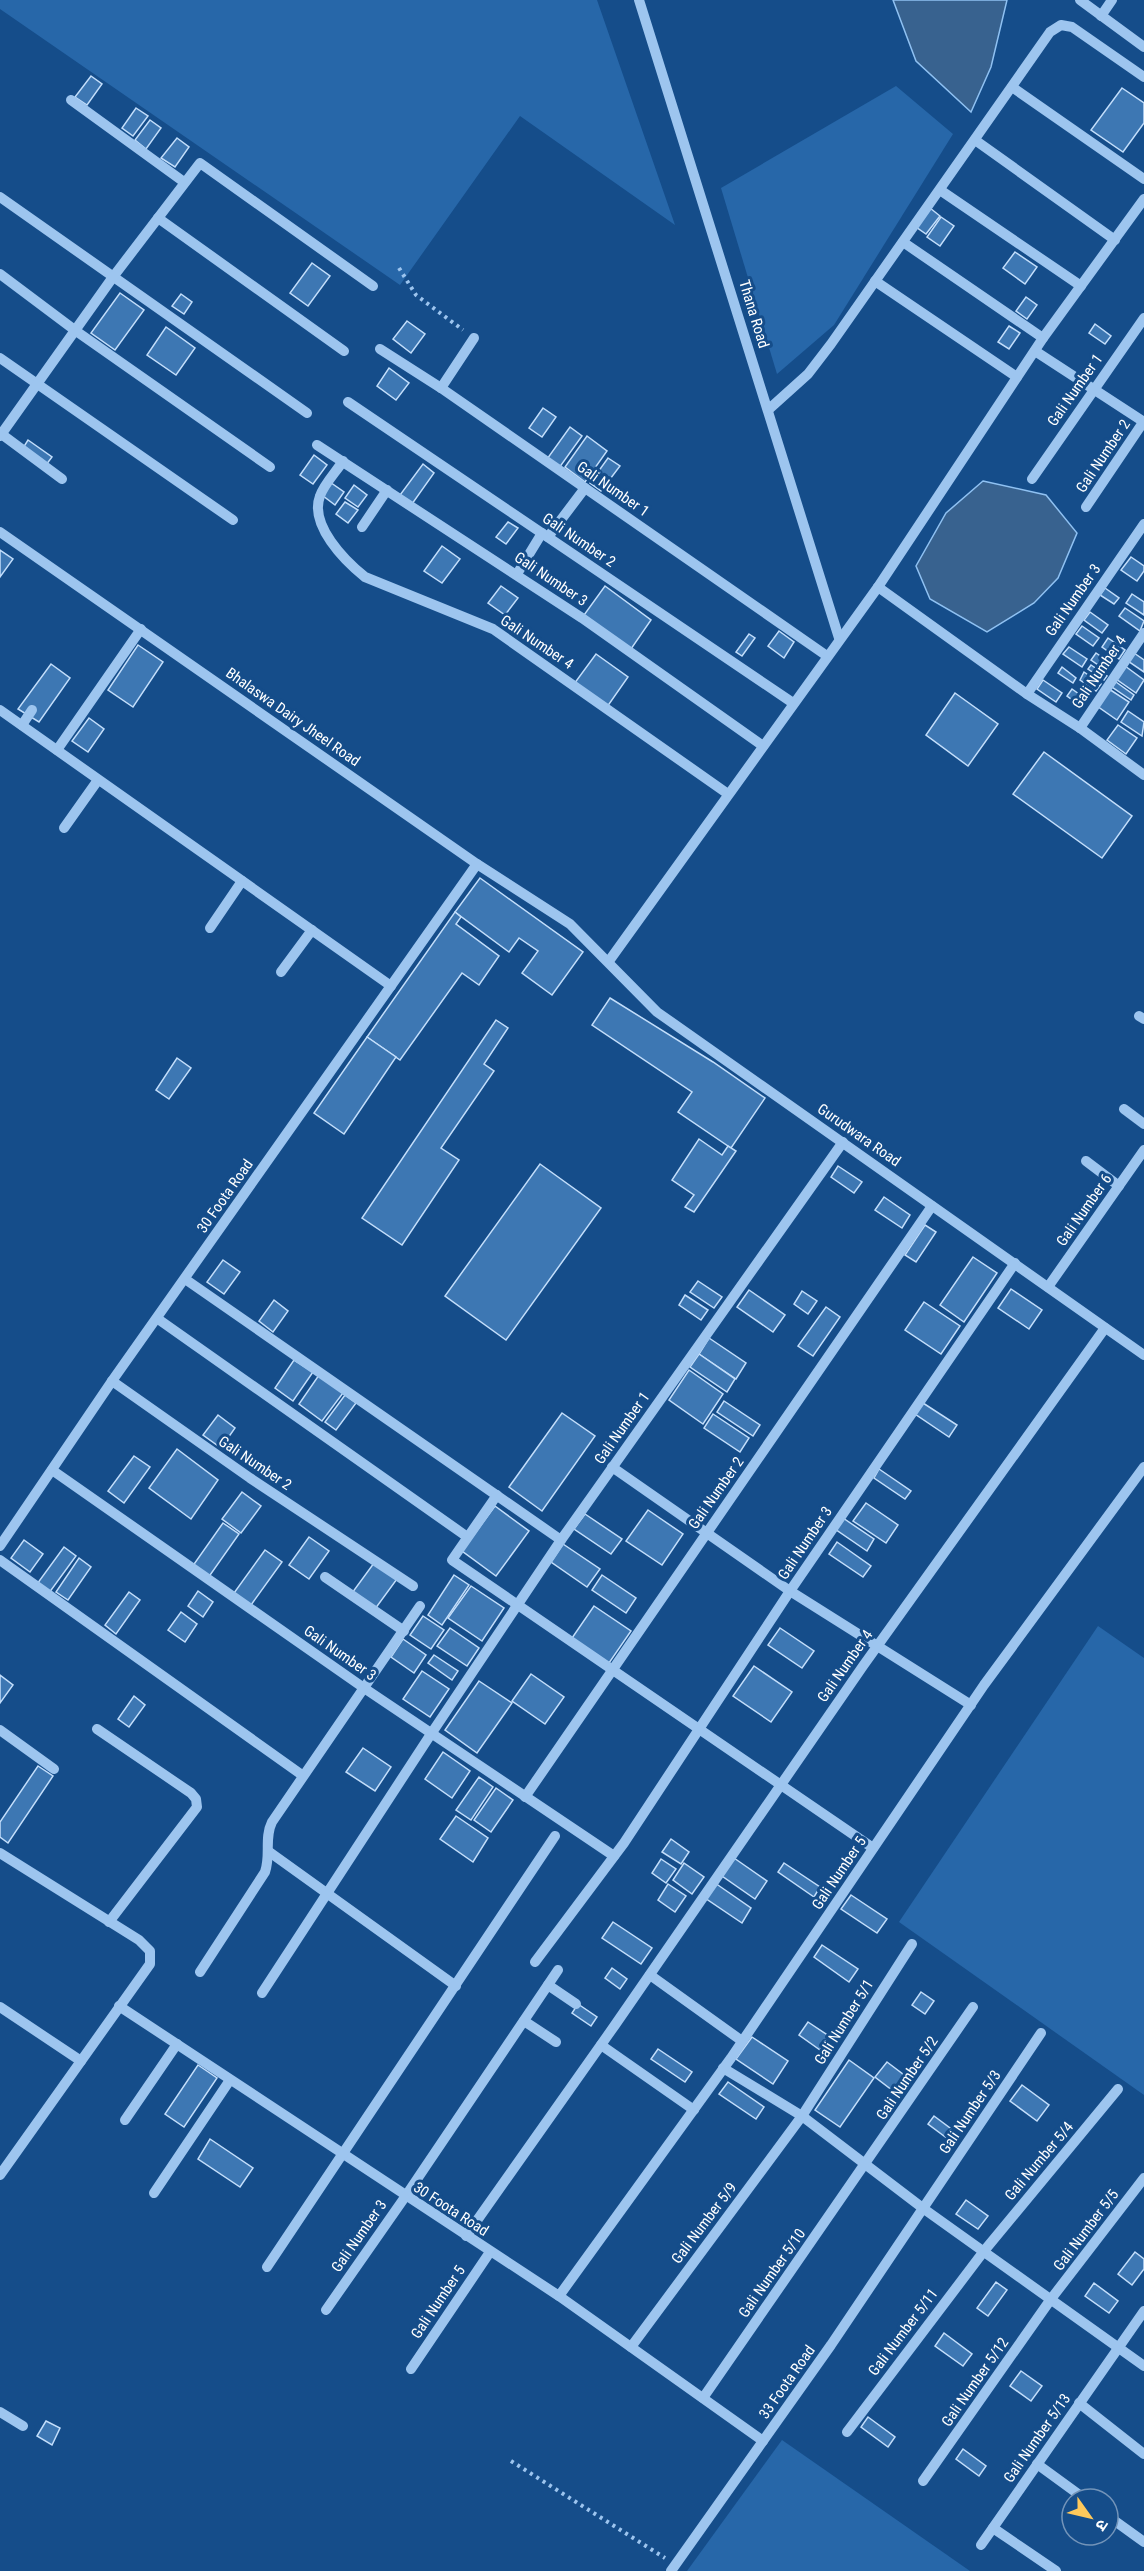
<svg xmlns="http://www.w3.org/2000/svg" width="1144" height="2571" viewBox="0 0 1144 2571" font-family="'Roboto Condensed','Noto Sans Devanagari',sans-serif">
	<rect width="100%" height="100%" fill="#154d8a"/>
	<!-- green -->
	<g fill="#2767a9">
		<path d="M0 0H597L675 225 520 116 400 285 0 9Z"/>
		<path d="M896 86 953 134 834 325 777 374 721 188Z"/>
		<path d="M1098 1626 1144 1658V2095L899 1922Z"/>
		<path d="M782 2440 970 2571H687Z"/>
	</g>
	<!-- water -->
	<g fill="#38628f" stroke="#8fc1f2" stroke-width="1.5">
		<path d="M893 0H1007L991 67 971 112 916 61Z"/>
		<path d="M983 481 1046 495 1077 533 1058 578 1034 603 987 632 930 599 916 566 946 513Z"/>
	</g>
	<!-- building -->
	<g fill="#3d77b3" stroke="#c3defb" stroke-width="1.5">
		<path d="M91 76 102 84 87 105 75 97Z"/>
		<path d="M1122 88 1144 103V123L1123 152 1091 130Z"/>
		<path d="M136 108 148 116 133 136 122 128Z"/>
		<path d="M150 120 161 128 146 149 135 140Z"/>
		<path d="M177 138 189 147 175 167 161 158Z"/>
		<path d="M930 208 940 216 926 234 916 227Z"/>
		<path d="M941 217 954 226 940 246 927 237Z"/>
		<path d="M1015 252 1037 267 1025 284 1003 268Z"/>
		<path d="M312 263 330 276 308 306 290 293Z"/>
		<path d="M120 293 144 310 115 350 91 333Z"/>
		<path d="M181 294 192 302 184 314 172 306Z"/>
		<path d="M1026 297 1037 305 1027 319 1016 311Z"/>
		<path d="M407 321 425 334 411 353 393 339Z"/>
		<path d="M1095 324 1111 336 1105 344 1089 333Z"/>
		<path d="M1009 326 1020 333 1009 349 998 342Z"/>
		<path d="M166 327 195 348 176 375 147 355Z"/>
		<path d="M389 368 409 383 396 400 377 386Z"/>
		<path d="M543 408 556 417 542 437 529 428Z"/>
		<path d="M570 427 582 436 559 468 547 459Z"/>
		<path d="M587 436 607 451 585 482 565 467Z"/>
		<path d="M28 440 52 457 46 465 23 448Z"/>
		<path d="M314 455 327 465 313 484 300 475Z"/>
		<path d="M608 458 620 466 601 491 590 483Z"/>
		<path d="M423 464 434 473 412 504 400 495Z"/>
		<path d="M327 480 344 492 335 505 318 492Z"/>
		<path d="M354 485 367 495 358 507 345 498Z"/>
		<path d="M345 502 358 510 348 523 336 514Z"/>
		<path d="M508 522 518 528 506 544 496 537Z"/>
		<path d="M442 546 460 559 442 583 424 571Z"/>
		<path d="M0 550 13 559 0 577Z"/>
		<path d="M1131 557 1144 566V571L1137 581 1121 570Z"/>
		<path d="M501 586 518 598 505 615 488 603Z"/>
		<path d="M605 586 651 620 631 649 584 615Z"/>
		<path d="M1105 588 1119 598 1114 604 1100 595Z"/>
		<path d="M1132 594 1144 602V615L1126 603Z"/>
		<path d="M1125 608 1144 621 1140 631 1119 616Z"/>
		<path d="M1090 612 1108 625 1102 633 1084 620Z"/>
		<path d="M1082 626 1099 638 1093 646 1076 634Z"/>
		<path d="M779 631 794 642 784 658 768 646Z"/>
		<path d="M749 634 755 638 742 656 736 652Z"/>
		<path d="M1108 638 1125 650 1119 659 1102 647Z"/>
		<path d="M138 645 163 662 133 707 108 690Z"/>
		<path d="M1069 647 1087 659 1082 667 1063 654Z"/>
		<path d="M1096 653 1112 664 1107 671 1091 660Z"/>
		<path d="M1134 653 1144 660V672L1128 661Z"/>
		<path d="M596 654 628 677 607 707 574 684Z"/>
		<path d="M51 664 70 678 39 722 18 709Z"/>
		<path d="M1091 665 1107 676 1104 680 1088 669Z"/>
		<path d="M1125 666 1144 680 1136 693 1116 679Z"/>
		<path d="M1062 667 1076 678 1073 683 1058 673Z"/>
		<path d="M1084 672 1101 684 1096 691 1080 680Z"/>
		<path d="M1043 680 1062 693 1056 702 1037 689Z"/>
		<path d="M1116 682 1134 695 1131 700 1112 687Z"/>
		<path d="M1072 689 1083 697 1078 704 1067 696Z"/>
		<path d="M1109 689 1129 702 1117 720 1097 706Z"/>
		<path d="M955 693 998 724 968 766 926 735Z"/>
		<path d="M1128 711 1144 722 1142 736 1121 722Z"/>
		<path d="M89 718 104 729 88 752 72 741Z"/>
		<path d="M1118 725 1137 738 1126 754 1107 740Z"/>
		<path d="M1044 752 1132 816 1102 858 1013 794Z"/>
		<path d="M480 878 583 952 552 995 522 973 538 951 519 938 509 952 455 912Z"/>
		<path d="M455 912 461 917 456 924 499 956 479 985 462 973 400 1060 367 1037Z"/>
		<path d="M610 998 713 1062 765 1098 731 1148 678 1112 692 1092 592 1025Z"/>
		<path d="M496 1020 508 1028 484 1064 494 1071 441 1148 459 1160 402 1245 362 1218Z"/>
		<path d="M367 1037 396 1057 344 1134 314 1113Z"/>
		<path d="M177 1058 191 1068 169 1099 156 1090Z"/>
		<path d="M699 1139 722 1155 728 1146 736 1151 694 1212 685 1207 694 1195 672 1180Z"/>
		<path d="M540 1164 601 1208 506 1340 445 1296Z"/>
		<path d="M838 1166 862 1182 854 1193 831 1177Z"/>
		<path d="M884 1197 910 1215 902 1228 875 1210Z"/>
		<path d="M925 1225 936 1232 916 1262 905 1255Z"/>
		<path d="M973 1257 997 1273 964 1322 940 1305Z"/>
		<path d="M223 1260 240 1272 224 1294 207 1282Z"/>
		<path d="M698 1281 722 1297 714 1308 690 1292Z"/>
		<path d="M1011 1289 1042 1310 1029 1329 998 1308Z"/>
		<path d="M749 1290 785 1315 773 1332 737 1307Z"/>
		<path d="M802 1291 817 1301 808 1314 794 1304Z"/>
		<path d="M685 1295 708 1310 701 1320 679 1305Z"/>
		<path d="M274 1300 288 1311 273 1332 259 1321Z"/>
		<path d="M924 1302 960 1326 941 1354 905 1330Z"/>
		<path d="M826 1307 840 1317 813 1356 798 1346Z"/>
		<path d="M709 1338 746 1363 736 1379 699 1354Z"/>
		<path d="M699 1354 735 1379 727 1392 690 1367Z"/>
		<path d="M294 1360 313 1372 293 1401 275 1388Z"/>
		<path d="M689 1370 723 1394 703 1424 669 1400Z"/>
		<path d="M319 1375 343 1393 322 1421 299 1404Z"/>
		<path d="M345 1395 356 1403 336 1430 325 1422Z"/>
		<path d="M724 1401 760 1425 753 1436 717 1412Z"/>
		<path d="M923 1403 957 1425 949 1437 915 1414Z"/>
		<path d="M562 1413 595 1436 542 1511 509 1487Z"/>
		<path d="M713 1414 749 1438 740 1452 704 1428Z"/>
		<path d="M218 1415 235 1428 221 1448 203 1435Z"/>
		<path d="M177 1449 218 1480 191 1519 149 1488Z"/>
		<path d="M134 1456 150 1467 124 1503 108 1491Z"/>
		<path d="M879 1469 911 1491 905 1499 874 1478Z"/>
		<path d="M242 1492 261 1506 241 1533 222 1519Z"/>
		<path d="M866 1503 898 1525 886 1543 853 1521Z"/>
		<path d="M495 1506 529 1531 496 1576 462 1551Z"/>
		<path d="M648 1510 683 1534 662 1565 626 1541Z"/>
		<path d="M585 1514 622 1539 611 1554 574 1529Z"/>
		<path d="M843 1518 874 1539 867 1551 835 1529Z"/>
		<path d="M223 1523 239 1534 208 1578 192 1567Z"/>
		<path d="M309 1537 329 1551 309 1579 289 1565Z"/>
		<path d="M24 1540 43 1554 30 1572 11 1558Z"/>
		<path d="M837 1542 871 1566 863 1577 829 1554Z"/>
		<path d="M563 1544 600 1569 587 1587 551 1562Z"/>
		<path d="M64 1547 76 1556 49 1593 37 1584Z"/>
		<path d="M265 1550 282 1562 251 1605 234 1593Z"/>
		<path d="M79 1558 91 1567 68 1600 56 1592Z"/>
		<path d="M374 1563 397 1579 375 1609 352 1593Z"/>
		<path d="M454 1575 469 1585 442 1625 428 1615Z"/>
		<path d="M602 1575 636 1598 626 1613 592 1590Z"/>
		<path d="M471 1586 504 1608 482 1641 448 1618Z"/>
		<path d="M198 1591 213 1602 203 1617 188 1606Z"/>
		<path d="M129 1592 140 1600 116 1634 105 1625Z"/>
		<path d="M594 1606 631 1631 609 1663 572 1638Z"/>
		<path d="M181 1612 197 1624 185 1642 168 1630Z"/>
		<path d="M423 1616 444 1630 431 1649 410 1635Z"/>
		<path d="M450 1628 479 1648 467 1666 437 1646Z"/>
		<path d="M780 1628 814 1651 802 1668 768 1645Z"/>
		<path d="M403 1639 426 1655 414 1673 391 1657Z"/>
		<path d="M434 1655 458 1671 452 1680 428 1663Z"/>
		<path d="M754 1666 792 1692 771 1722 733 1696Z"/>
		<path d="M422 1671 449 1689 430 1717 403 1699Z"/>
		<path d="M531 1674 564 1697 545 1724 512 1701Z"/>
		<path d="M0 1675 13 1685 0 1703Z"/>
		<path d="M479 1681 512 1703 477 1753 445 1730Z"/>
		<path d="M134 1696 145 1705 129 1727 118 1719Z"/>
		<path d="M363 1748 391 1767 375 1791 346 1772Z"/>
		<path d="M443 1752 470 1771 452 1798 425 1779Z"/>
		<path d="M38 1766 53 1776 8 1843 0 1837V1822Z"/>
		<path d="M479 1777 493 1787 471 1820 456 1810Z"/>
		<path d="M496 1788 513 1800 491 1832 474 1820Z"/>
		<path d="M456 1816 488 1838 473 1862 440 1839Z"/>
		<path d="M671 1839 689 1852 681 1864 662 1852Z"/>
		<path d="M734 1858 767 1881 755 1899 722 1876Z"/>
		<path d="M661 1859 676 1869 666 1883 652 1873Z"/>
		<path d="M684 1863 704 1877 692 1894 673 1880Z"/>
		<path d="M784 1863 820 1887 814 1897 778 1872Z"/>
		<path d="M715 1883 751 1908 742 1923 705 1898Z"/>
		<path d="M668 1884 686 1896 675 1912 658 1900Z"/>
		<path d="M851 1895 887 1919 877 1933 841 1909Z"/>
		<path d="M613 1922 652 1948 641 1964 602 1938Z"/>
		<path d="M822 1945 858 1969 849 1982 814 1957Z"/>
		<path d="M612 1968 627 1979 620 1989 605 1978Z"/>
		<path d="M921 1992 934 2001 925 2014 912 2005Z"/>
		<path d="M578 2004 597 2017 591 2026 572 2013Z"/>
		<path d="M808 2022 829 2036 820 2050 799 2035Z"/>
		<path d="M752 2037 788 2061 773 2084 736 2059Z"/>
		<path d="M658 2049 692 2072 685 2082 651 2059Z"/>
		<path d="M849 2060 874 2078 840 2127 815 2110Z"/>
		<path d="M887 2062 912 2081 901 2097 875 2077Z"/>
		<path d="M198 2065 217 2078 184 2127 165 2114Z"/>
		<path d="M728 2082 764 2107 756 2119 719 2094Z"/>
		<path d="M1022 2085 1049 2105 1037 2121 1010 2101Z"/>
		<path d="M934 2116 954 2131 948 2139 928 2124Z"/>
		<path d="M210 2139 253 2168 240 2187 198 2159Z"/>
		<path d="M966 2200 988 2216 978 2229 956 2214Z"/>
		<path d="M1135 2252 1144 2259V2269L1132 2285 1118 2274Z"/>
		<path d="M996 2282 1007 2290 988 2316 977 2308Z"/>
		<path d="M1094 2283 1118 2301 1109 2313 1085 2296Z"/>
		<path d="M944 2333 972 2354 963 2366 935 2346Z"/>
		<path d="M1021 2371 1042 2386 1031 2401 1010 2386Z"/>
		<path d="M868 2417 895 2437 888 2447 861 2427Z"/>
		<path d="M46 2421 60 2428 52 2445 37 2436Z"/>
		<path d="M963 2449 986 2466 979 2476 956 2459Z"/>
	</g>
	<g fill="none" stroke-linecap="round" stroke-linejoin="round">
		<!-- path -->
		<g stroke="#9dc5ef" stroke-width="4" stroke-dasharray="3 4.5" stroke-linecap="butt">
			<path d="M399 268 416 295 463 330"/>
			<path d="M511 2461 665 2558"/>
		</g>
		<!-- minor -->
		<g stroke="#9dc5ef" stroke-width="10">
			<path d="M639 0 839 638"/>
			<path d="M1080 0 1144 47"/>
			<path d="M1101 16 1112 0"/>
			<path d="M1012 87 1144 179"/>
			<path d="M71 100 184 182"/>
			<path d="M975 140 1115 240"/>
			<path d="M940 190 1081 286"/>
			<path d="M0 197 307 413"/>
			<path d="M158 218 344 351"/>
			<path d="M903 242 1043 338"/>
			<path d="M0 274 76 331 270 467"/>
			<path d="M875 281 1017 377"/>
			<path d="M380 349 441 388 827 656"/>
			<path d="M1035 351 1144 422"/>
			<path d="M0 358 233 520"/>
			<path d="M441 388 474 338"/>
			<path d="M348 402 793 703"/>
			<path d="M768 410 808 374 831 344 1050 32 1061 25 1072 27 1144 77"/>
			<path d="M0 433 62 479"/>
			<path d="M0 436 113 277 200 163 373 286"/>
			<path d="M317 445 582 618 763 746"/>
			<path d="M343 461C336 472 324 484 320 496 309 525 345 561 365 577L493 629 728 794"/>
			<path d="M1032 479 1144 318"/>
			<path d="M1086 507 1144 421"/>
			<path d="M362 527 387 490"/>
			<path d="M0 532 477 864 570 924 657 1012 1144 1355"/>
			<path d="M548 537 585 488"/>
			<path d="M517 574 542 533"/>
			<path d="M878 587 1027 694 1080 728 1144 775"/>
			<path d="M1027 694 1144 524"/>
			<path d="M0 710 391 986"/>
			<path d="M22 725 32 710"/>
			<path d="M1080 728 1144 633"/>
			<path d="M57 750 141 629"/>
			<path d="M64 828 98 780"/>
			<path d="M210 928 242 881"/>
			<path d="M609 961 878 587 1043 338 1144 199"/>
			<path d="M281 972 312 930"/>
			<path d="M1139 1016 1144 1019"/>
			<path d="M1124 1109 1144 1124"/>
			<path d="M1086 1161 1119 1186"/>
			<path d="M185 1279 561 1540"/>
			<path d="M1048 1287 1144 1150"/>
			<path d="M158 1319 466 1536"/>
			<path d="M112 1381 250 1478 413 1586"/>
			<path d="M612 1467 790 1591 971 1705"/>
			<path d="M52 1470 364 1688 614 1856"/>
			<path d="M497 1495 452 1560 873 1848"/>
			<path d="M0 1546 112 1381 477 864"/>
			<path d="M0 1560 302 1775"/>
			<path d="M325 1577 404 1631"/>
			<path d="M97 1729 191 1793 196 1799 197 1807 109 1922"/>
			<path d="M0 1730 54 1769"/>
			<path d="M525 1797 932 1206"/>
			<path d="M268 1851 456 1986"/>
			<path d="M0 1853 139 1940 150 1951V1964L0 2175"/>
			<path d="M535 1962 624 1843 790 1591 1015 1263"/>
			<path d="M200 1972 265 1872C271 1855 264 1838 272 1822L420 1606"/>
			<path d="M650 1975 742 2041"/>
			<path d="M548 1985 576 2004"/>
			<path d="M262 1993 431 1734 561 1540 843 1142"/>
			<path d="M119 2006 559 2296 763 2441"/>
			<path d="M0 2007 81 2061"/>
			<path d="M524 2021 556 2042"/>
			<path d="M601 2045 694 2110"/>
			<path d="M723 2068 802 2116 924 2209 1144 2366"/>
			<path d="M125 2120 177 2044"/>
			<path d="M154 2193 230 2080"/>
			<path d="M466 2236 615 2025 863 1666 1105 1328"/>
			<path d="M267 2267 555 1836"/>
			<path d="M559 2296 731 2058 984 1685 1144 1467"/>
			<path d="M326 2310 405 2197 558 1970"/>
			<path d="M631 2347 802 2116 912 1944"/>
			<path d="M411 2369 490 2252"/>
			<path d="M703 2398 973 2007"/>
			<path d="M1079 2403 1144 2454"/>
			<path d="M0 2412 23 2426"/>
			<path d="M847 2432 984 2251 1118 2089"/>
			<path d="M1037 2464 1085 2499"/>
			<path d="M923 2481 1051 2299 1144 2178"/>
			<path d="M1108 2516 1144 2542"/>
			<path d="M993 2528 1056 2571"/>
			<path d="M981 2545 1144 2311"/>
			<path d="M671 2571 831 2345 1041 2033"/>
		</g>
	</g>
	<g text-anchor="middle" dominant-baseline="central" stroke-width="6" stroke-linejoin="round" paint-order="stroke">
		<!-- street labels -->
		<g font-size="15" fill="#fff" stroke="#154d8a">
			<text transform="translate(754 314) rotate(73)">Thana Road</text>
			<text transform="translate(1075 390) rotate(-55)">Gali Number 1</text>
			<text transform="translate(1103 456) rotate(-56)">Gali Number 2</text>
			<text transform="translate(613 489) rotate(35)">Gali Number 1</text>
			<text transform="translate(579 540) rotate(34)">Gali Number 2</text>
			<text transform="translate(551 579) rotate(34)">Gali Number 3</text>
			<text transform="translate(1073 600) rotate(-55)">Gali Number 3</text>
			<text transform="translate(537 642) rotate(34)">Gali Number 4</text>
			<text transform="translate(1099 672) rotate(-56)">Gali Number 4</text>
			<text transform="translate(293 717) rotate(35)">Bhalaswa Dairy Jheel Road</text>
			<text transform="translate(859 1135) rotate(35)">Gurudwara Road</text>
			<text transform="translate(225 1196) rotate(-55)">30 Foota Road</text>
			<text transform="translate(1084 1210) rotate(-55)">Gali Number 6</text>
			<text transform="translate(622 1428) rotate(-55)">Gali Number 1</text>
			<text transform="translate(255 1463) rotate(34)">Gali Number 2</text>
			<text transform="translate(716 1493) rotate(-55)">Gali Number 2</text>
			<text transform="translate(805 1543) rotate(-56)">Gali Number 3</text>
			<text transform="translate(340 1653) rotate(35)">Gali Number 3</text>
			<text transform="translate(845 1666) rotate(-55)">Gali Number 4</text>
			<text transform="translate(839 1873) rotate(-56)">Gali Number 5</text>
			<text transform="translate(844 2022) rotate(-58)">Gali Number 5/1</text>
			<text transform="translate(907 2078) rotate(-56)">Gali Number 5/2</text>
			<text transform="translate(970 2112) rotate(-56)">Gali Number 5/3</text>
			<text transform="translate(1039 2161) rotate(-50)">Gali Number 5/4</text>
			<text transform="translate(451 2209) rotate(33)">30 Foota Road</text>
			<text transform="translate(704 2223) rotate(-53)">Gali Number 5/9</text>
			<text transform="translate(1086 2230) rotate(-53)">Gali Number 5/5</text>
			<text transform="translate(359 2236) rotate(-55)">Gali Number 3</text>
			<text transform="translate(772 2273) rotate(-55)">Gali Number 5/10</text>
			<text transform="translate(438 2302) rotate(-56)">Gali Number 5</text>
			<text transform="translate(903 2332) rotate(-53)">Gali Number 5/11</text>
			<text transform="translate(787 2382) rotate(-55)">33 Foota Road</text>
			<text transform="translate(975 2382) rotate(-55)">Gali Number 5/12</text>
			<text transform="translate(1037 2438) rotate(-55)">Gali Number 5/13</text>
		</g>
	</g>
	<!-- north arrow -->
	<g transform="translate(1090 2517) rotate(124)"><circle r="28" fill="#154d8a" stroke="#7394b9" stroke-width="1.5"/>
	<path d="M0-4.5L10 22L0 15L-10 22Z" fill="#ffc95b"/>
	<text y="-9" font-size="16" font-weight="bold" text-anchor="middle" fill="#ffffff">उ</text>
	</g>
</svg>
